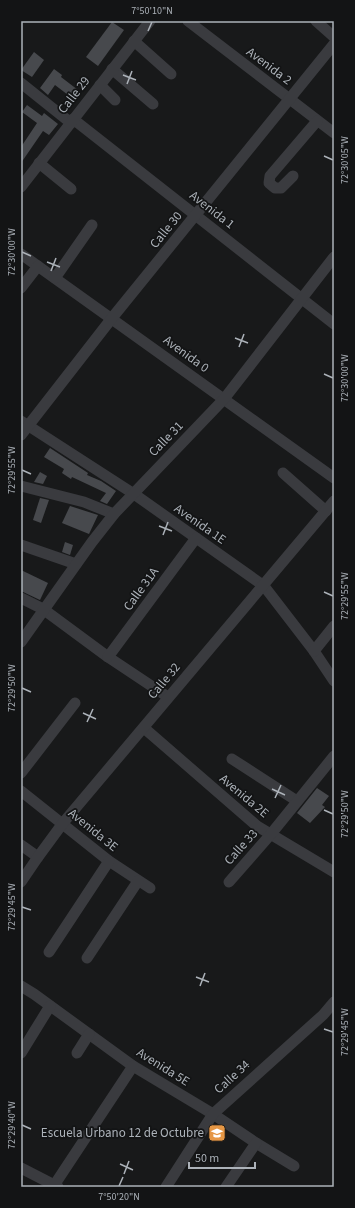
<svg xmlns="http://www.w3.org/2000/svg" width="355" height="1208" viewBox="0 0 355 1208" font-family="'Source Sans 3',sans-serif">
	<rect width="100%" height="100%" fill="#18191a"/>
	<!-- building -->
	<g fill="#47494d">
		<path d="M112 22 124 30 98 66 86 57Z"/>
		<path d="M34 52 44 60 32 77 21 70Z"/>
		<path d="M54 69 62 75 61 77 78 90 72 98 55 85 48 95 40 88Z"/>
		<path d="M27 105 42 116 44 113 58 124 49 135 43 131 21 163V147L37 123 22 112Z"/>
		<path d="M50 448 88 473 87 475 101 481 116 491 107 504 100 501 106 493 72 477 71 479 62 473 64 469 44 457Z"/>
		<path d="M40 472 47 476 43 484 34 482Z"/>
		<path d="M40 498 49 500 41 523 33 520Z"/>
		<path d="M70 506 98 515 89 534 62 523Z"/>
		<path d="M65 542 73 545 70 555 62 552Z"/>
		<path d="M21 570 48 583 40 600 21 591Z"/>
		<path d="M317 788 329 796 322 805 325 807 310 823 297 813Z"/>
	</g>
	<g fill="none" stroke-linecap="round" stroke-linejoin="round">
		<!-- minor -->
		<g stroke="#3a3b3f" stroke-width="11">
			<path d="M188 21 334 133"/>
			<path d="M316 21 334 37"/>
			<path d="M134 41 171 74"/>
			<path d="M112 69 153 104"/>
			<path d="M21 83 71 123"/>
			<path d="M100 85 115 100"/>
			<path d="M73 119 334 324"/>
			<path d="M39 163 71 189"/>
			<path d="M293 176 281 188H275L269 183 270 176 317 121"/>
			<path d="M21 187 150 21"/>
			<path d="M21 254 334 478"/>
			<path d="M55 278 92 225"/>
			<path d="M21 288 38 266"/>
			<path d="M21 421 134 494 264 586 314 651 334 681"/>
			<path d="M21 435 112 318 334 44"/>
			<path d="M283 473 326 511"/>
			<path d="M21 486 84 502 114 514"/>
			<path d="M21 545 76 564"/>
			<path d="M21 598 43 609 108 657 168 697"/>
			<path d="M21 642 92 542 114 514 224 399 334 257"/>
			<path d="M314 651 334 626"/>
			<path d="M108 657 196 538"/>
			<path d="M144 728 257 826 334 872"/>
			<path d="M232 759 297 801"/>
			<path d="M21 773 75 703"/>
			<path d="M21 791 109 861 150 888"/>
			<path d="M21 845 38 857"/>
			<path d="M21 882 38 857 63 823 334 501"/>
			<path d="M229 882 271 834 334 756"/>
			<path d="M49 952 109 861"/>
			<path d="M87 958 138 881"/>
			<path d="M21 986 34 994 133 1066 213 1114 256 1143 294 1166"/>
			<path d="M21 1053 50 1006"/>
			<path d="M77 1053 89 1034"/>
			<path d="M21 1168 58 1187"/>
			<path d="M53 1187 133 1066"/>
			<path d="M166 1187 213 1114 323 1015 334 1002"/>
			<path d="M226 1187 256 1143"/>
		</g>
	</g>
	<!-- ticks -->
	<path fill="none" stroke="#acb2b9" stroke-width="1.5" d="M148 31 152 22M123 75 136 80M127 84 132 71M324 156 333 160M22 252 31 256M47 262 60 267M51 271 56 258M235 338 248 343M239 347 244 334M324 374 333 378M22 470 31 474M159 526 172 531M163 535 168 522M324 592 333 596M22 688 31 692M83 713 96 719M87 722 93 709M272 789 285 795M275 798 281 785M324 810 333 814M22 907 31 910M196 977 209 982M200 986 205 973M324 1029 333 1032M22 1125 31 1129M120 1164 133 1170M124 1174 129 1161M119 1186 123 1177"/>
	<!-- icons -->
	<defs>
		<symbol id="school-square" viewBox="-11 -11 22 22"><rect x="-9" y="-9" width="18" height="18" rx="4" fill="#e69745" stroke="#131415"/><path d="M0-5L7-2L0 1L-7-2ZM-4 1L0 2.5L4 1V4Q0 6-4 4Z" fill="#fff"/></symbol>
	</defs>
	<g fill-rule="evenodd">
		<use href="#school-square" x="207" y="1123" width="20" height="20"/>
	</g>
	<g text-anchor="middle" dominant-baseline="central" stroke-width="3.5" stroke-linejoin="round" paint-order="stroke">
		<!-- street labels -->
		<g font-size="13" fill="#acb2b9" stroke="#131415">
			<text transform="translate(269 66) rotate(37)">Avenida 2</text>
			<text transform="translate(74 95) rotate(-52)">Calle 29</text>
			<text transform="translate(212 210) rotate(38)">Avenida 1</text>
			<text transform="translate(166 230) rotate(-51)">Calle 30</text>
			<text transform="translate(186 354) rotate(36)">Avenida 0</text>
			<text transform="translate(166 439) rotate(-46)">Calle 31</text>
			<text transform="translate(200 524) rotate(35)">Avenida 1E</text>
			<text transform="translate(141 589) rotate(-54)">Calle 31A</text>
			<text transform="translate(164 681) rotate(-50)">Calle 32</text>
			<text transform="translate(244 796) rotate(40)">Avenida 2E</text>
			<text transform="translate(93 830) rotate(39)">Avenida 3E</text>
			<text transform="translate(241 847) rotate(-48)">Calle 33</text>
			<text transform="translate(163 1067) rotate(32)">Avenida 5E</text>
			<text transform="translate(232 1077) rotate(-42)">Calle 34</text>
		</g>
		<!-- poi labels -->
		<g font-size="13" fill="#acb2b9" stroke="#131415" text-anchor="end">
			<text x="204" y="1133">Escuela Urbano 12 de Octubre</text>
		</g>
	</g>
	<!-- border -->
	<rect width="355" height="1208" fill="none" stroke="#131415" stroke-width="44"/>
	<!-- scale -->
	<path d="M189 1162v6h66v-6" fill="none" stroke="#acb2b9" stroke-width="2"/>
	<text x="195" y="1162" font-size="12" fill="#acb2b9" stroke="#131415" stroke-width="3" paint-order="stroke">50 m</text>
	<rect x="22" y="22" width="311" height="1164" fill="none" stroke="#acb2b9" stroke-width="1.5"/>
	<g font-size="10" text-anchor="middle" fill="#acb2b9">
		<text x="152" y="14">7°50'10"N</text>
		<text transform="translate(344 160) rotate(-90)" y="4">72°30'05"W</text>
		<text transform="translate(11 252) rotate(-90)" y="4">72°30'00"W</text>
		<text transform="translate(344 378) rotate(-90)" y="4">72°30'00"W</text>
		<text transform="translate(11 470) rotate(-90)" y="4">72°29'55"W</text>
		<text transform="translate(344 596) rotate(-90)" y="4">72°29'55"W</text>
		<text transform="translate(11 688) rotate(-90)" y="4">72°29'50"W</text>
		<text transform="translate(344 814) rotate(-90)" y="4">72°29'50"W</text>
		<text transform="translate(11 907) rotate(-90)" y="4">72°29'45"W</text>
		<text transform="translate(344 1032) rotate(-90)" y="4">72°29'45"W</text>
		<text transform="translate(11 1125) rotate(-90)" y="4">72°29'40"W</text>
		<text x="119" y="1200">7°50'20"N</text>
	</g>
</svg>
